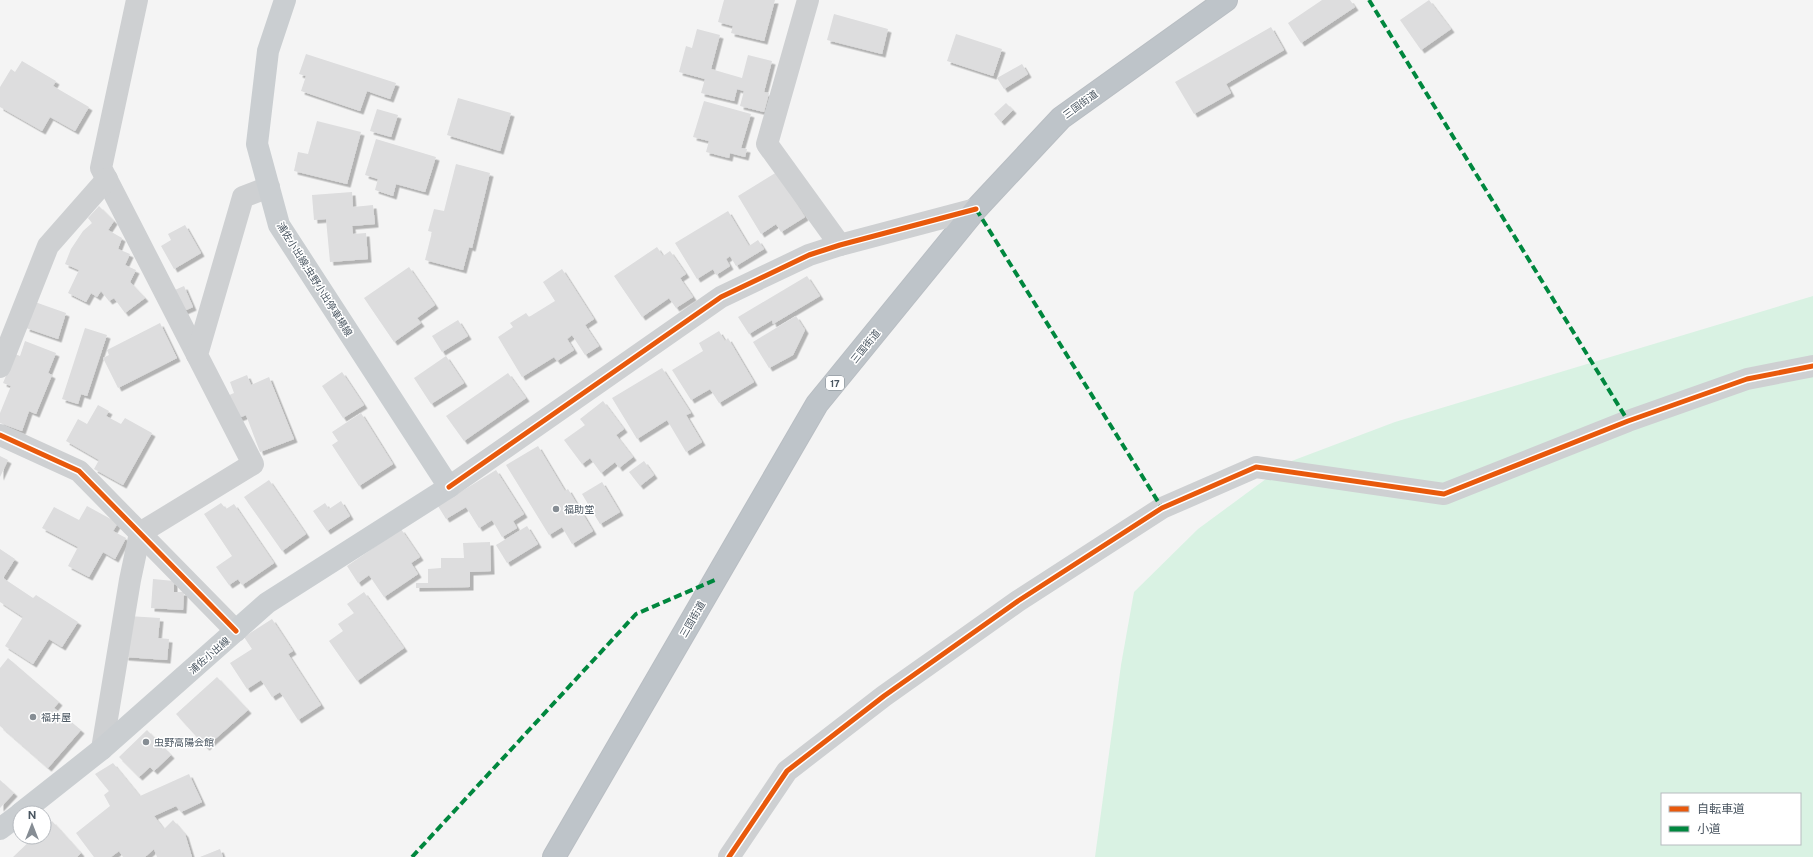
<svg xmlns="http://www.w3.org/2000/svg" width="1813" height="857" viewBox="0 0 1813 857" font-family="'Public Sans','Noto Sans JP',sans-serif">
	<defs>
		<filter id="shadow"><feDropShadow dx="3.5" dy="3.5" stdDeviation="0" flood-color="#0004"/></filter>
	</defs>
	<rect width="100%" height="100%" fill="#f4f4f4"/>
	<!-- green -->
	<path fill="#d9f2e3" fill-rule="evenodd" d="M1813 296V857H1095L1121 665 1134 592 1198 529 1289 462 1395 422ZM1662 794H1800V844H1662Z"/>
	<!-- building -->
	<g fill="#ddddde" filter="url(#shadow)">
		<path d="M724 0H775L764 41 731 33 733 26 718 22Z"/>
		<path d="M1322 0H1350L1355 7 1301 43 1288 23Z"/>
		<path d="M1429 0 1451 29 1421 50 1400 20Z"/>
		<path d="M834 14 888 29 882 54 827 40Z"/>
		<path d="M1271 27 1284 50 1226 84 1231 93 1194 114 1175 82Z"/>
		<path d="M697 29 720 35 711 69 742 78 748 55 772 61 764 92 769 93 764 112 740 106 744 91 737 89 734 101 701 93 705 79 679 72 686 46 692 48Z"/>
		<path d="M956 34 1002 49 993 76 947 61Z"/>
		<path d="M306 54 396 83 390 99 367 91 360 111 301 91 306 76 299 74Z"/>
		<path d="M22 61 56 81 53 86 89 107 75 131 50 117 42 131 0 107V87L11 69 15 72Z"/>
		<path d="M1022 64 1028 74 1004 89 997 78Z"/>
		<path d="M458 98 511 113 500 151 447 135Z"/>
		<path d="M704 101 751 114 741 148 747 149 745 157 730 153 729 158 706 152 709 141 693 137Z"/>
		<path d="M1006 103 1013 110 1001 122 994 114Z"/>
		<path d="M377 109 398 115 391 137 370 131Z"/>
		<path d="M317 121 361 132 347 184 294 171 298 152 308 154Z"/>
		<path d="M376 139 436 157 425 192 396 184 393 196 375 190 378 179 365 175Z"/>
		<path d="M456 164 490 173 472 248 469 247 463 270 425 260 432 232 428 231 434 209 444 211Z"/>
		<path d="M777 172 805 217 781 232 776 224 761 234 738 196Z"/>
		<path d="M352 192 353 207 373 205 375 224 352 226 353 234 366 233 368 259 330 262 326 219 314 220 312 195Z"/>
		<path d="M99 206 114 221 108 230 122 238 118 249 130 254 125 265 136 270 130 282 145 298 125 313 114 298 109 301 101 291 97 297 91 293 86 302 68 293 79 270 65 264 71 249 83 231 92 223 88 218Z"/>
		<path d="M728 211 749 246 758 240 764 249 736 266 730 256 726 259 730 266 716 275 713 269 697 279 675 243Z"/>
		<path d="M185 225 201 253 174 269 161 246 171 240 168 234Z"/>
		<path d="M657 247 663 256 670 251 686 274 680 278 693 297 676 308 669 298 642 317 614 276Z"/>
		<path d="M409 267 435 305 417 318 421 323 394 342 364 298Z"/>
		<path d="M562 269 594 319 585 325 599 346 585 355 572 335 567 339 574 350 557 361 554 357 522 377 498 337 513 327 510 323 526 313 529 317 555 301 543 282Z"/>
		<path d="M807 276 820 296 773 324 772 320 749 334 738 317Z"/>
		<path d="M184 286 193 307 177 314 168 293Z"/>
		<path d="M35 302 66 313 58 339 26 328Z"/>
		<path d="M796 316 805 330 793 355 769 368 753 342Z"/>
		<path d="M458 320 468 336 442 352 432 336Z"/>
		<path d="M160 323 177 358 118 388 103 358 109 355 107 350Z"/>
		<path d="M85 328 107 335 87 396 81 394 78 404 62 399Z"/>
		<path d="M719 331 725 341 728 338 754 382 719 403 710 389 691 400 672 370 703 351 699 343Z"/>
		<path d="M25 341 56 353 48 373 52 375 36 414 29 411 22 431 0 423V413L11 386 3 383 15 354 20 356Z"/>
		<path d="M446 356 464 383 431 404 414 378Z"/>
		<path d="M662 368 691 413 686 415 702 442 686 452 667 420 637 439 612 398Z"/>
		<path d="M342 372 364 405 343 418 322 386Z"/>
		<path d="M508 373 526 398 464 441 446 416Z"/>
		<path d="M247 375 251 385 269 377 294 439 260 452 246 415 236 419 227 396 234 393 230 382Z"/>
		<path d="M603 401 624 429 616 435 633 457 619 468 615 462 601 473 590 458 582 464 564 440 585 425 580 419Z"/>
		<path d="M98 405 109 411 106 416 121 424 125 418 152 433 123 485 94 469 99 460 66 441 78 419 87 424Z"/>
		<path d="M361 413 393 464 359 486 332 445 338 441 332 432Z"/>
		<path d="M538 446 565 491 568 489 593 531 572 544 562 527 549 535 506 465Z"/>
		<path d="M0 456 8 460 0 477Z"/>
		<path d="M644 461 654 475 640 486 629 472Z"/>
		<path d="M496 470 524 514 513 521 517 528 502 537 492 520 479 528 466 507 446 519 438 506Z"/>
		<path d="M269 480 306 534 282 551 244 497Z"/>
		<path d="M602 482 620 512 600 524 582 494Z"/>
		<path d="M341 501 350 516 327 531 313 511 325 503 329 509Z"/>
		<path d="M221 503 226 509 234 504 274 563 242 585 238 579 229 585 216 567 232 556 204 514Z"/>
		<path d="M87 506 118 523 113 531 126 538 115 559 103 552 89 577 68 566 78 547 42 528 54 507 79 520Z"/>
		<path d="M527 526 538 544 507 563 496 545Z"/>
		<path d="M401 529 420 557 411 563 418 574 384 597 369 575 358 583 347 566Z"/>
		<path d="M490 542 491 571 470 572V587L416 588V583H428V569L441 568V558H464L463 543Z"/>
		<path d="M0 549 15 559 3 578 33 598 36 595 78 622 62 647 49 639 33 664 5 646 23 617 0 602Z"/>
		<path d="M153 579 174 581V592H184L183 610 151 608Z"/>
		<path d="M364 592 404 648 357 681 329 641 343 631 338 624 354 613 347 604Z"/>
		<path d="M128 616 160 618 158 638 169 639 167 660 125 657Z"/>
		<path d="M272 619 293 651 288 654 321 705 298 720 280 692 272 697 261 680 247 689 230 663 252 649 244 637Z"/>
		<path d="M8 658 59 702 54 708 81 730 48 768 0 726V668Z"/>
		<path d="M217 677 248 710 206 747 176 714Z"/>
		<path d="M147 730 171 755 154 771 150 767 139 777 119 757Z"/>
		<path d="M113 763 140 796 189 774 202 802 181 812 176 806 154 816 164 829 173 820 185 834 192 857H157L154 849 145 857H123L119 851 111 857H94L76 833 110 806 104 795 109 791 95 774Z"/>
		<path d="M0 780 14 793 0 808Z"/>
		<path d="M52 821 81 853 77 857H13L34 837H44V828Z"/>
		<path d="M220 849 223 857H200Z"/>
	</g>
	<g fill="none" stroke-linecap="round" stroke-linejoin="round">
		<defs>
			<path id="highway" d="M554 857 817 404 976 209 1061 118 1226 0"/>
		</defs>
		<!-- highway casing -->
		<use href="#highway" stroke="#b9bec3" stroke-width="24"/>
		<!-- minor -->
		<g stroke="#ced0d2" stroke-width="22">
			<path d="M137 0 101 168 197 355"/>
			<path d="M808 0 767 144 840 245"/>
			<path d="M0 367 48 246 107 179"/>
			<path d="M0 435 79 471 236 631"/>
			<path d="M449 487 721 297 809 255 840 245 976 209"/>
			<path d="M102 749 130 580 140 533 253 464 197 355 243 197 269 187"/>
			<path d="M729 857 787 771 884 696 1018 601 1162 508 1256 467 1444 494 1628 421 1747 379 1813 366"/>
		</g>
		<!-- major -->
		<g stroke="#caced1" stroke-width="22">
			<path d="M21 813 102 749 267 603 449 487 279 225 257 144 268 51 285 0"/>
			<path d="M0 829 20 814"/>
		</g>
		<!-- highway -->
		<use href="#highway" stroke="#bec4c9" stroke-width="22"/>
		<!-- quiet -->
		<g stroke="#00873e" stroke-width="4" stroke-dasharray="8 4" stroke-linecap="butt">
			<path d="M1369 0 1628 421"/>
			<path d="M976 209 1162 508"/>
			<path d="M412 857 636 614 715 580"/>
		</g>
		<defs>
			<g id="cycleway">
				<path d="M0 435 79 471 236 631"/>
				<path d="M449 487 721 297 809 255 840 245 976 209"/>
				<path d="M729 857 787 771 884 696 1018 601 1162 508 1256 467 1444 494 1628 421 1747 379 1813 366"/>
			</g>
		</defs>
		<!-- cycleway casing -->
		<use href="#cycleway" stroke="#fff" stroke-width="8"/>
		<!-- cycleway -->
		<use href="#cycleway" stroke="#e8590c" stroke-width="5"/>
	</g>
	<!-- markers -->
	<g fill="#868d94" stroke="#fff" stroke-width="1.5">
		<circle cx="556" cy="509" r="4"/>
		<circle cx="33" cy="717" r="4"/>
		<circle cx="146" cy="742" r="4"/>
	</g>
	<g text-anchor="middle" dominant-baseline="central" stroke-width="3" stroke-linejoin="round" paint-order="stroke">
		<!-- shield labels -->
		<rect fill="#fff" stroke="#808990" stroke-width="1" x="826" y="376" width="18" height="14" rx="3"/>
		<g font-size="9" font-weight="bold" fill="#4a5661">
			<text x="835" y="383">17</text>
		</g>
		<!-- street labels -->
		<g font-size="10" fill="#4a5661" stroke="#fff">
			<text transform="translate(1080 104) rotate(-36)">三国街道</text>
			<text transform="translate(315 279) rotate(58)">浦佐小出線;虫野小出停車場線</text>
			<text transform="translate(865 346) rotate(-51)">三国街道</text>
			<text transform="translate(692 619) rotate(-60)">三国街道</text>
			<text transform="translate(209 655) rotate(-41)">浦佐小出線</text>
		</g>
		<!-- poi labels -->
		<g font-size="10" fill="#4a5661" stroke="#fff" text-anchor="start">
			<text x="564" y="509">福助堂</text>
			<text x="41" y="717">福井屋</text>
			<text x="154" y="742">虫野高陽会館</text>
		</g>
	</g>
	<!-- legend -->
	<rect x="1661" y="793" width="140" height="52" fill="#ffffff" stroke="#b7bbc0"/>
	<rect x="1669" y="806" width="20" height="6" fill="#e8590c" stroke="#b7bbc0"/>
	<text x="1697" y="813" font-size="12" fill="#4a5661">自転車道</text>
	<rect x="1669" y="826" width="20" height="6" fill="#00873e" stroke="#b7bbc0"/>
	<text x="1697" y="833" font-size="12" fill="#4a5661">小道</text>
	<!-- north arrow -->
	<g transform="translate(32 825)"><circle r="19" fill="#ffffff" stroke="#b7bbc0"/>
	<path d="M0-3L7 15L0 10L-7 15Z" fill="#868d94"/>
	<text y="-6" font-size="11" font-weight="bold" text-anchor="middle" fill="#4a5661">N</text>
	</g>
</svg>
